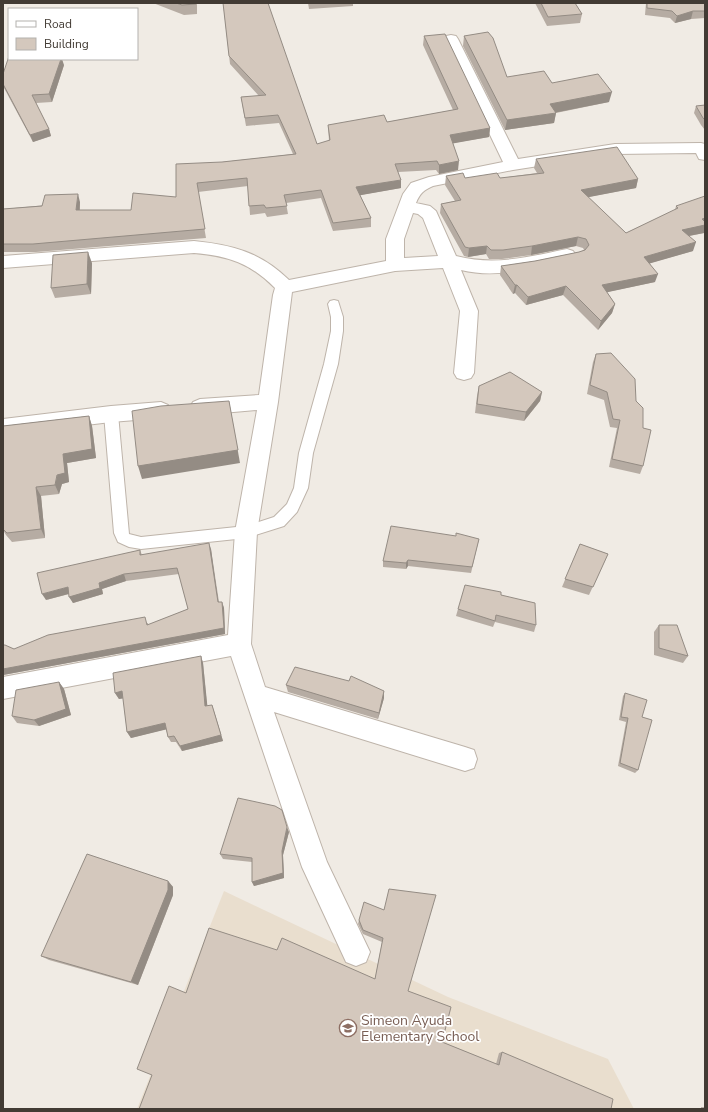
<svg xmlns="http://www.w3.org/2000/svg" width="708" height="1112" viewBox="0 0 708 1112" font-family="'Nunito Sans',sans-serif">
	<rect width="100%" height="100%" fill="#f0ebe4"/>
	<!-- education -->
	<path fill="#e9dece" d="M224 891 448 997 608 1059 634 1109H137Z"/>
	<g fill="none" stroke-linecap="round" stroke-linejoin="round">
		<defs>
			<path id="service" d="M334 300 338 301 343 317V331L338 364 313 453 308 488 297 512 284 526 246 538 141 549 129 547 118 542 114 533 104 414 106 410 111 409 116 410 118 414 129 534 141 537 246 526 274 517 287 504 294 488 299 453 324 364 331 331V317L328 304 330 301Z"/>
			<g id="minor">
				<path d="M451 35 456 36 458 39 518 159 615 144 701 143 705 144V160L699 159 696 153 615 154 513 170 433 186C424 190 420 193 416 203L430 206 436 211 456 256C496 266 527 257 567 249L573 251 576 255 573 259 567 261C532 268 497 279 461 270L478 311 474 373 471 378 464 380 457 378 454 373 460 311 443 268 395 271 292 292 278 402 257 532 251 644 265 687 465 747 474 750 477 759 474 768 465 771 274 712 327 862 370 952 366 962 356 966 346 962 302 867 231 656 3 699V677L228 635 235 532 257 410 200 415 193 412 190 407 193 402 200 399 259 395 273 295 275 288C250 263 229 256 194 253L3 268V256L194 241C233 245 260 252 289 280L386 261V239L403 194 411 183 429 177 503 162 444 39 446 36ZM413 213 418 214 423 218 438 256 404 258V239Z"/>
				<path d="M161 402 168 405 171 410 168 415 161 418 111 422 3 435V419L111 406Z"/>
			</g>
		</defs>
		<!-- service casing -->
		<use href="#service" stroke="#beb4aa" stroke-width="2"/>
		<!-- minor casing -->
		<use href="#minor" stroke="#beb4aa" stroke-width="2"/>
		<!-- service -->
		<use href="#service" fill="#fff" fill-rule="evenodd"/>
		<!-- minor -->
		<use href="#minor" fill="#fff" fill-rule="evenodd"/>
	</g>
	<!-- wall -->
	<g fill="#b6aca3">
		<path d="M153 3H197V14L184 15Z"/>
		<path d="M223 3 317 144 329 141 328 125 387 122 453 110 423 45 424 36 490 128 489 137 453 143 458 170 439 174 436 170 398 172 401 188 360 195 371 218V227L333 231 321 198 286 203 288 214 267 217 265 213 250 215 248 186 198 192 206 238 36 252H3V209L80 202V210H131L176 197 222 162 293 154 279 123 246 126 241 97 259 96 230 64Z"/>
		<path d="M308 3H353V6L309 9Z"/>
		<path d="M535 3H575L582 14 580 23 547 26Z"/>
		<path d="M646 3H705V18L691 19 675 23 670 18 645 15Z"/>
		<path d="M464 36 507 77 552 83 609 102 556 113 554 123 505 130 463 46Z"/>
		<path d="M64 65 52 102 36 103 49 129 51 136 33 142 4 88 3 86V74Z"/>
		<path d="M705 105V130L701 125 694 113 696 106Z"/>
		<path d="M536 159 638 179 636 188 588 197 626 233 675 210 676 206 704 233 689 236 693 251 650 263 655 282 607 292 615 304 612 313 598 330 563 295 526 305 515 293 513 294 500 275 501 266 535 261 579 252 584 250 583 248 576 246 531 255 502 259H489L486 254 468 257 464 256 440 213 441 204 455 201 445 185 446 176 465 178H500L537 173 534 168Z"/>
		<path d="M92 263 91 294 55 298 51 288Z"/>
		<path d="M596 354 636 401 643 466 640 474 609 467 617 428 610 427 604 400 587 394 593 362Z"/>
		<path d="M479 386 542 392 540 401 524 421 475 413 477 396Z"/>
		<path d="M89 416 92 426 96 458 67 463 69 482 62 484 59 494 41 496 45 538 12 542 6 535 3 530V426Z"/>
		<path d="M456 536 479 539 471 573 408 566 406 569 383 567V561Z"/>
		<path d="M580 544 608 554 589 595 562 587Z"/>
		<path d="M211 549 219 602H222L224 608 225 634 3 675V645L14 649 148 623V625L188 609 179 574 126 581 102 589 103 594 73 603 69 594 46 600 140 550 142 555Z"/>
		<path d="M501 595 536 625 534 632 495 622 493 627 456 616 458 609Z"/>
		<path d="M659 625 688 656 683 663 654 655V632Z"/>
		<path d="M201 656 203 663 207 706 214 711 223 741 182 751 176 742H171L168 737 166 729 131 738 127 732 123 698 119 699 115 693Z"/>
		<path d="M59 682 64 689 71 715 39 726 17 723 12 716Z"/>
		<path d="M286 685 384 691V698L378 719 288 692Z"/>
		<path d="M625 693 642 717 638 770 635 773 618 766 626 722 619 720 623 696Z"/>
		<path d="M289 832 283 855 284 878 254 886 252 882V862L223 859 220 854Z"/>
		<path d="M168 881 173 887V895L138 985 49 960 41 956Z"/>
		<path d="M384 910 408 991 442 1042 496 1064 499 1053 502 1052 611 1109 186 993 277 950 375 979 382 942 363 934 358 924 359 920Z"/>
		<rect x="701" y="1107" width="4" height="2"/>
	</g>
	<!-- shaded-wall -->
	<g fill="#948c84">
		<path d="M693 11 691 19 675 23 677 16Z"/>
		<path d="M61 59H62L64 65 52 102 49 94Z"/>
		<path d="M612 92 609 102 548 114 550 104Z"/>
		<path d="M556 113 554 123 505 130 507 120Z"/>
		<path d="M490 128 489 137 450 144V135Z"/>
		<path d="M49 129 51 136 33 142 30 135Z"/>
		<path d="M459 161 458 170 439 174V165Z"/>
		<path d="M638 179 636 188 579 199 581 190Z"/>
		<path d="M401 180V188L356 196V187Z"/>
		<path d="M78 194 80 202 79 219 76 210Z"/>
		<path d="M705 218V231L704 233 678 238 682 230 702 219Z"/>
		<path d="M578 237 576 246 531 255 532 246Z"/>
		<path d="M696 242 693 251 641 266 644 257Z"/>
		<path d="M487 246 486 254 468 257 469 248Z"/>
		<path d="M88 252 92 263 91 294 87 284Z"/>
		<path d="M658 274 655 282 599 294 602 285Z"/>
		<path d="M515 285H517L515 293 513 294Z"/>
		<path d="M566 286 563 295 526 305 528 297Z"/>
		<path d="M615 304 612 313 598 330 601 321Z"/>
		<path d="M542 392 540 401 524 421 526 412Z"/>
		<path d="M229 401 240 463 142 479 138 466Z"/>
		<path d="M89 416 92 426 96 458 67 463 69 482 62 484 59 494 55 485 63 454Z"/>
		<path d="M36 487 41 496 45 538 41 529Z"/>
		<path d="M209 543 211 549 219 608 218 602Z"/>
		<path d="M408 560V566L406 569V563Z"/>
		<path d="M124 574 126 581 102 589 103 594 73 603 69 597 99 583Z"/>
		<path d="M68 587 72 593 46 600 42 594Z"/>
		<path d="M222 602 224 608 225 634 3 675V669L224 628Z"/>
		<path d="M201 656 203 663 208 712 205 706Z"/>
		<path d="M59 682 64 689 71 715 39 726 34 720Z"/>
		<path d="M122 691 126 698 119 699 115 693Z"/>
		<path d="M384 691V698L378 719 379 713Z"/>
		<path d="M212 705 223 741 182 751 180 746Z"/>
		<path d="M165 723 168 729 131 738 127 732Z"/>
		<path d="M287 827 289 832 283 855 284 878 254 886 252 882 282 851Z"/>
		<path d="M168 881 173 887V895L138 985 131 982Z"/>
	</g>
	<!-- building -->
	<g fill="#d4c8bd" stroke="#948c84">
		<path d="M176 3H196V4L182 5Z"/>
		<path d="M223 3H268L317 144 330 140 328 125 384 115 387 122 458 109 424 36 445 34 490 128 450 135 459 161 439 165 437 161 395 164 401 180 356 187 371 218 333 223 321 190 284 195 287 206 266 208 264 205 249 206 247 178 197 183 205 229 33 244H3V209L42 206 45 195 78 194 76 210H131L133 193 176 197V164L222 162 296 154 278 115 245 118 241 97 266 95 229 56Z"/>
		<path d="M541 3H575L582 14 548 17Z"/>
		<path d="M647 3H705V11H693L677 16 672 11 647 8Z"/>
		<path d="M488 32 493 38 507 77 544 71 552 83 598 74 612 92 550 104 556 113 507 120 464 36Z"/>
		<path d="M9 56V59H61L49 94 32 95 49 129 30 135 3 84V74Z"/>
		<path d="M705 105V120L703 118 696 106Z"/>
		<path d="M617 147 638 179 581 190 626 233 678 208 676 206 705 196V218L702 219 705 222V225L682 230 696 242 644 257 658 274 602 285 615 304 601 321 566 286 528 297 517 285H515L501 266 535 261 579 252 585 250 589 245 586 239 578 237 532 246 503 250H491L487 246 469 248 465 247 441 204 461 200 446 176 463 173 465 178 497 173 500 178 544 173 536 159Z"/>
		<path d="M88 252 87 284 51 288 53 255Z"/>
		<path d="M611 353 635 379 636 401 643 408V428L651 430 643 466 612 459 620 420 613 419 607 392 590 385 596 354Z"/>
		<path d="M510 372 542 392 526 412 477 404 479 386Z"/>
		<path d="M229 401 238 450 138 466 132 411 161 406Z"/>
		<path d="M89 416 92 449 63 454 65 473 57 475 55 485 36 487 41 529 7 533 3 529V426Z"/>
		<path d="M391 526 456 536V533L479 539 472 567 408 560 406 563 383 561Z"/>
		<path d="M209 543 218 602H222L224 628 3 669V645H5L14 649 48 635 145 617 147 625 188 609 177 568 124 574 99 583 100 588 69 597 68 587 42 594 37 573 140 550V555Z"/>
		<path d="M580 544 608 554 593 587 565 579Z"/>
		<path d="M465 585 501 592V595L535 603 536 625 496 615 495 621 458 609Z"/>
		<path d="M659 625H677L688 656 659 648Z"/>
		<path d="M201 656 205 706 212 705 221 735 180 746 174 736 168 737 165 723 127 732 122 691 115 693 113 673Z"/>
		<path d="M295 667 349 681 351 676 384 691 379 713 286 685Z"/>
		<path d="M59 682 66 709 34 720 12 716 16 690Z"/>
		<path d="M625 693 647 700 642 717 652 720 638 770 620 763 628 718 621 717Z"/>
		<path d="M238 798 275 806 282 810 287 827 282 851 283 873 252 882V858L220 854Z"/>
		<path d="M87 854 168 881V890L131 982 41 956Z"/>
		<path d="M389 889 436 895 408 991 451 1007 442 1042 499 1065 502 1052 613 1099 611 1109H139L152 1075 137 1069 169 986 186 993 209 928 277 950 282 938 375 979 383 938 363 930 359 920 364 902 384 910Z"/>
	</g>
	<!-- icons -->
	<defs>
		<symbol id="school-ring" viewBox="-11 -11 22 22"><circle r="9.5" fill="#fff" stroke="#8d6e63" stroke-width="1.5"/><path d="M0-5L7-2L0 1L-7-2ZM-4 1L0 2.5L4 1V4Q0 6-4 4Z" fill="#8d6e63"/></symbol>
	</defs>
	<g fill-rule="evenodd">
		<use href="#school-ring" x="338" y="1018" width="20" height="20"/>
	</g>
	<g text-anchor="middle" dominant-baseline="central" stroke-width="3.5" stroke-linejoin="round" paint-order="stroke">
		<!-- near-education labels -->
		<g font-size="14" fill="#785e54" stroke="#fff" text-anchor="start">
			<text x="361" y="1020">Simeon Ayuda<tspan x="361" dy="16">Elementary School</tspan></text>
		</g>
	</g>
	<!-- border -->
	<rect width="708" height="1112" fill="none" stroke="#423b34" stroke-width="8"/>
	<!-- legend -->
	<rect x="8" y="8" width="130" height="52" fill="#ffffff" stroke="#b3b1ae"/>
	<rect x="16" y="21" width="20" height="6" fill="#ffffff" stroke="#b3b1ae"/>
	<text x="44" y="28" font-size="12" fill="#423b34">Road</text>
	<rect x="16" y="38" width="20" height="12" fill="#d4c8bd" stroke="#b3b1ae"/>
	<text x="44" y="48" font-size="12" fill="#423b34">Building</text>
</svg>
